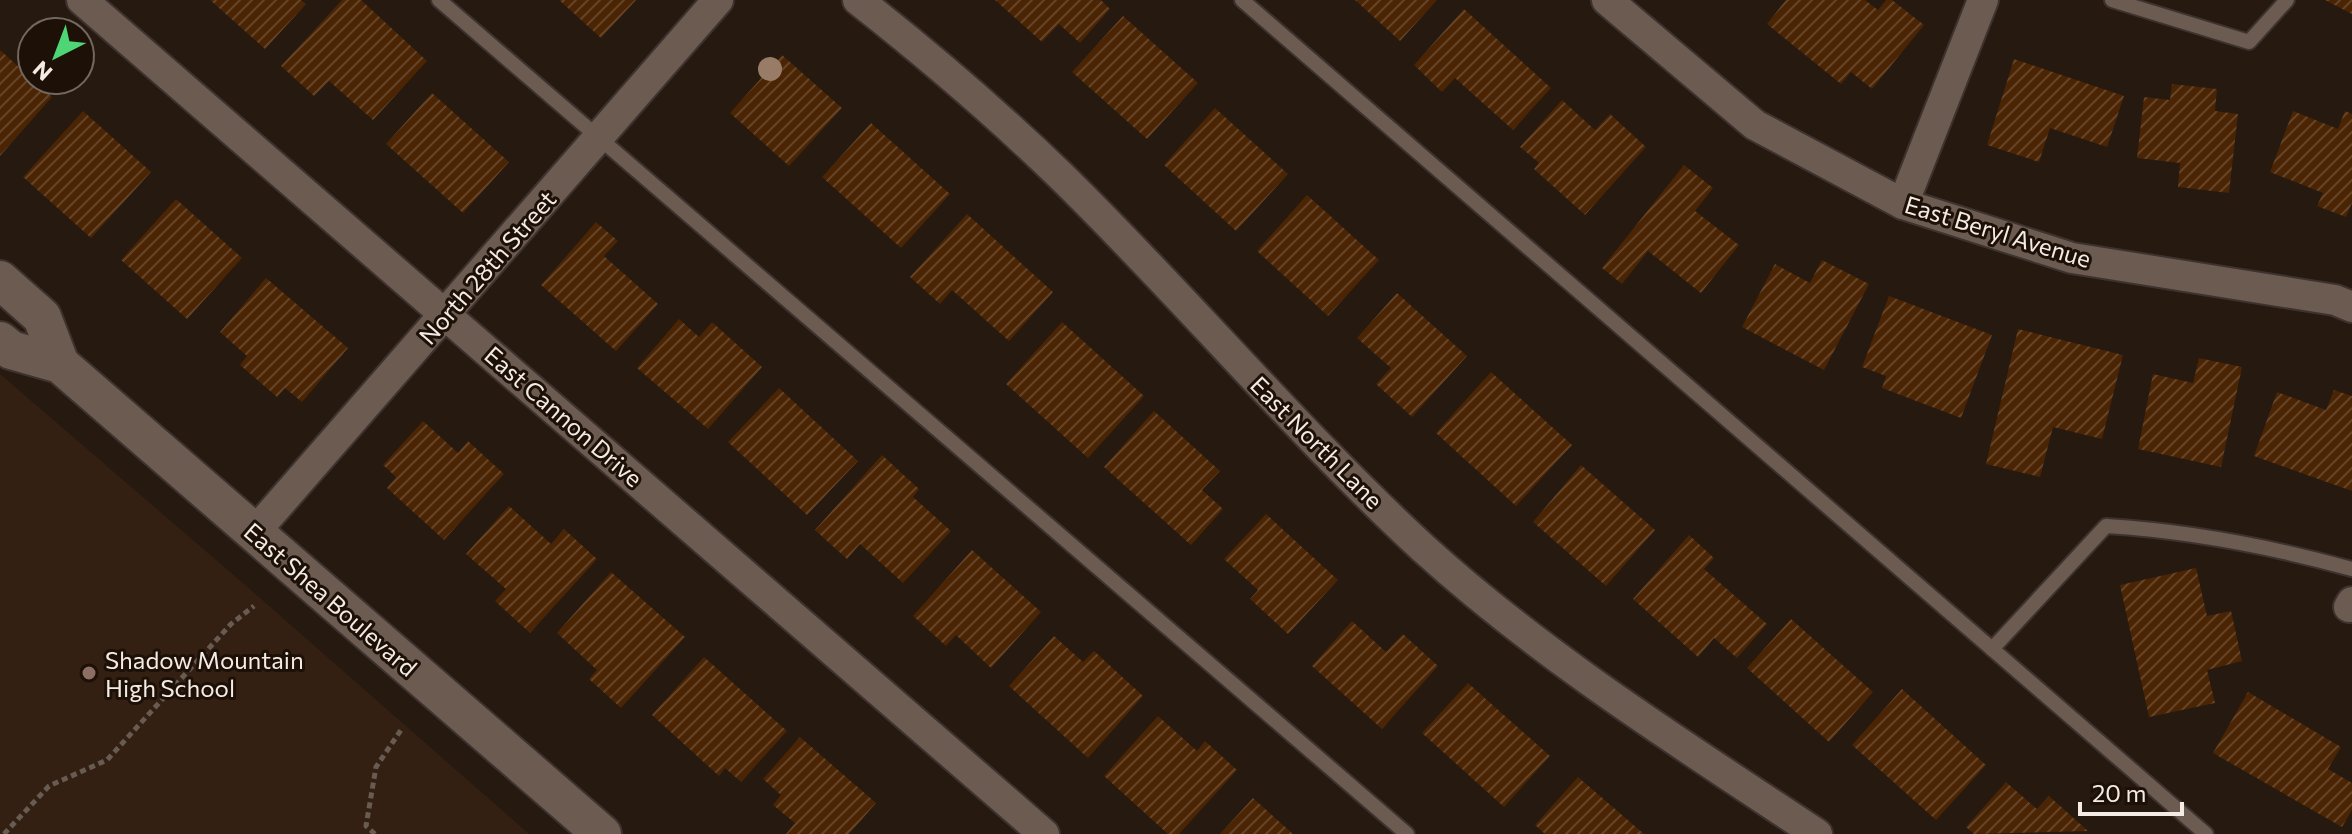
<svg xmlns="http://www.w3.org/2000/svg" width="2352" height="834" viewBox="0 0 2352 834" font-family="Commissioner,sans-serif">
	<defs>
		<pattern id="building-hatch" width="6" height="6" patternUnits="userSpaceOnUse" patternTransform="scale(2)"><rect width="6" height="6" fill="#4a2403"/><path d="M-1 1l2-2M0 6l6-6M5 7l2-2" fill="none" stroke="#654428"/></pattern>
	</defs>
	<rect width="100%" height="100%" fill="#26190f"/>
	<!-- built -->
	<path fill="#332013" d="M0 374 252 591 529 834H0Z"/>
	<!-- building -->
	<g fill="url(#building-hatch)">
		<path d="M210 0H301L306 4 265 49Z"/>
		<path d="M342 0H361L427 61 373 120 329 81 314 96 281 66Z"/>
		<path d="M559 0H636L601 38Z"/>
		<path d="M995 0H1101L1110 9 1080 43 1059 24 1042 42Z"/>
		<path d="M1355 0H1437L1400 41Z"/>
		<path d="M1786 0H1865L1878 10 1886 0H1892L1924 25 1872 89 1851 72 1841 84 1767 24Z"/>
		<path d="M2325 0H2352V14Z"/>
		<path d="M1464 9 1551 88 1513 130 1455 78 1442 92 1414 65Z"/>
		<path d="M1123 16 1198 83 1147 139 1072 72Z"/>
		<path d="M0 50 52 97 0 156Z"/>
		<path d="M782 55 842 108 789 166 730 113Z"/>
		<path d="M2014 59 2124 96 2107 147 2050 128 2039 162 1987 145Z"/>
		<path d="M2172 84 2217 89 2215 111 2238 114 2229 193 2178 187 2180 163 2137 158 2144 97 2170 100Z"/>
		<path d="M432 93 509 162 463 213 386 144Z"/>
		<path d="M1562 100 1595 130 1610 114 1646 147 1585 215 1534 169 1539 163 1520 147Z"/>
		<path d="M1215 108 1288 174 1236 231 1164 165Z"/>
		<path d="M83 111 151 172 91 238 23 177Z"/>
		<path d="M2293 111 2338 129 2345 111 2352 114V203L2346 217 2317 206 2323 193 2270 172Z"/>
		<path d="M871 123 950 194 901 248 822 177Z"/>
		<path d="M1684 165 1713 188 1695 211 1739 245 1701 293 1648 251 1622 284 1602 268Z"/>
		<path d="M1307 195 1379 260 1328 316 1257 251Z"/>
		<path d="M176 199 242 258 187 319 121 260Z"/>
		<path d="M967 214 1053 292 1009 341 952 290 940 304 910 277Z"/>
		<path d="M596 222 618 241 604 256 658 304 616 351 541 285Z"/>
		<path d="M1822 260 1869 284 1824 370 1742 327 1775 264 1810 283Z"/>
		<path d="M266 278 348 348 302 402 285 388 277 397 240 365 247 356 220 332Z"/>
		<path d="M1397 293 1467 356 1412 417 1376 384 1391 368 1357 338Z"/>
		<path d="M1889 296 1992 335 1961 418 1882 388 1886 376 1862 367Z"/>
		<path d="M679 319 699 337 712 322 762 367 708 429 637 368Z"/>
		<path d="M1062 322 1144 396 1088 458 1006 384Z"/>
		<path d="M2018 329 2123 355 2102 439 2053 427 2040 477 1986 464Z"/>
		<path d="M2199 358 2242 367 2221 467 2138 449 2153 374 2193 383Z"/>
		<path d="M1491 372 1572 445 1516 506 1436 433Z"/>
		<path d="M779 388 858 461 807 515 728 442Z"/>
		<path d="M2334 390 2352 396V491L2254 456 2277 392 2326 410Z"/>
		<path d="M1154 411 1220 471 1202 490 1223 509 1191 545 1104 467Z"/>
		<path d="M423 421 458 453 468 441 504 474 444 540 387 488 396 477 383 465Z"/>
		<path d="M882 455 919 489 913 497 951 531 903 583 860 544 847 559 815 530Z"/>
		<path d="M1581 465 1655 530 1606 586 1533 522Z"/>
		<path d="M509 506 551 544 564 529 597 559 530 633 495 601 506 589 466 554Z"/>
		<path d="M1266 514 1338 580 1288 634 1250 599 1258 590 1224 559Z"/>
		<path d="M1689 535 1714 558 1704 569 1767 624 1737 658 1714 638 1698 657 1633 599Z"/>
		<path d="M972 550 1041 612 991 668 956 635 946 646 913 616Z"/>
		<path d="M2196 568 2207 616 2231 611 2242 661 2207 670 2215 703 2149 717 2120 585Z"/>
		<path d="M611 572 685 637 621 708 589 679 597 670 557 633Z"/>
		<path d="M1791 619 1873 692 1829 742 1747 668Z"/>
		<path d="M1352 621 1386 652 1403 634 1438 666 1382 729 1312 666Z"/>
		<path d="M1054 636 1083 662 1094 651 1143 696 1088 758 1009 686Z"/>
		<path d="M704 657 787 731 741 782 725 768 719 776 652 715Z"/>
		<path d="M1468 683 1550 756 1504 807 1422 733Z"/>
		<path d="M1902 689 1986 765 1936 820 1852 745Z"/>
		<path d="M2248 692 2341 747 2328 769 2352 783V810L2342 827 2213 753Z"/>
		<path d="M1158 716 1197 751 1205 741 1237 770 1179 834H1168L1104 776Z"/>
		<path d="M800 737 876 803 849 834H786L795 823 773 805 781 795 763 779Z"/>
		<path d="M1578 777 1644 834H1545L1535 825Z"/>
		<path d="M2006 782 2037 809 2049 796 2088 831 1974 834 1966 827Z"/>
		<path d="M1253 798 1293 834H1220Z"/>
	</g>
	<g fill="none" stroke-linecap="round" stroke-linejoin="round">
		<defs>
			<g id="service">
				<path d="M439 0 1407 834"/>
				<path d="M1242 0 2206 834"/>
				<path d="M2112 0 2249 42 2287 0"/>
				<path d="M1992 649 2106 526C2189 531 2272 547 2352 569"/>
			</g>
			<g id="minor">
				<path d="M82 0 1044 834"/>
				<path d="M858 0C928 55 997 114 1061 176 1185 297 1296 431 1423 548 1543 657 1683 745 1817 834"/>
				<path d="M1607 0 1755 125 1903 204 2072 258 2335 300 2352 307"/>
				<path d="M1903 204 1983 0"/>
				<path d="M254 533 718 0"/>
				<path d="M2349 607 2352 602"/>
			</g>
			<g id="tertiary">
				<path d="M0 280 42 317 60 364"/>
				<path d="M0 341 11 350 60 364 602 834"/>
			</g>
		</defs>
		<!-- service casing -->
		<use href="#service" stroke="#3d322f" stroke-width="18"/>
		<!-- minor casing -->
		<use href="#minor" stroke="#3d322f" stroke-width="34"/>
		<!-- tertiary casing -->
		<use href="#tertiary" stroke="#3d322f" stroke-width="42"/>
		<!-- path -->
		<g stroke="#675b52" stroke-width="5" stroke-dasharray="6 4" stroke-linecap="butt">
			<path d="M4 834 49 786 107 760 231 624 254 606"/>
			<path d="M375 834 366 826 376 767 401 730"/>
		</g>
		<!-- service -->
		<use href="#service" stroke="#6b5b50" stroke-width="14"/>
		<!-- minor -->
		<use href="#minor" stroke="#6b5b50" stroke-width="30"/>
		<!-- tertiary -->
		<use href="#tertiary" stroke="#6b5b50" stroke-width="38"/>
	</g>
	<!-- trees -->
	<circle fill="#997c68" cx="770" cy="69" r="12"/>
	<!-- markers -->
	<circle fill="#8d6e63" stroke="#1d1007" stroke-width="3" cx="89" cy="673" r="8"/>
	<g text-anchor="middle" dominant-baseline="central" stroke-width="6" stroke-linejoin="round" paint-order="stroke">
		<!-- street labels -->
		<g font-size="24" fill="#f5ebe5" stroke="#1d1007">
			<text transform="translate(1998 231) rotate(17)">East Beryl Avenue</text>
			<text transform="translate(487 267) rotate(-49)">North 28th Street</text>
			<text transform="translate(564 416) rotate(41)">East Cannon Drive</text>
			<text transform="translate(1317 442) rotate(45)">East North Lane</text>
			<text transform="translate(331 599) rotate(41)">East Shea Boulevard</text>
		</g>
		<!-- poi labels -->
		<g font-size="24" fill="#f5ebe5" stroke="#1d1007" text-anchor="start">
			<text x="105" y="659">Shadow Mountain<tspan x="105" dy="28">High School</tspan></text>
		</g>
	</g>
	<!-- north arrow -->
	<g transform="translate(56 56) rotate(222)"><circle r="38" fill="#1d1007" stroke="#736860" stroke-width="2"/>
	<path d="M0-6L14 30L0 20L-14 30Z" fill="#4ed676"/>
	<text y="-12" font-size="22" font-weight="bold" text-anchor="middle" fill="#f5ebe5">N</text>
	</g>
	<!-- scale -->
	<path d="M2080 802v12h102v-12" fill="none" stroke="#f5ebe5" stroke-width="4"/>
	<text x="2092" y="802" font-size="24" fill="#f5ebe5" stroke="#1d1007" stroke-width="6" paint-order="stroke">20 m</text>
</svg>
